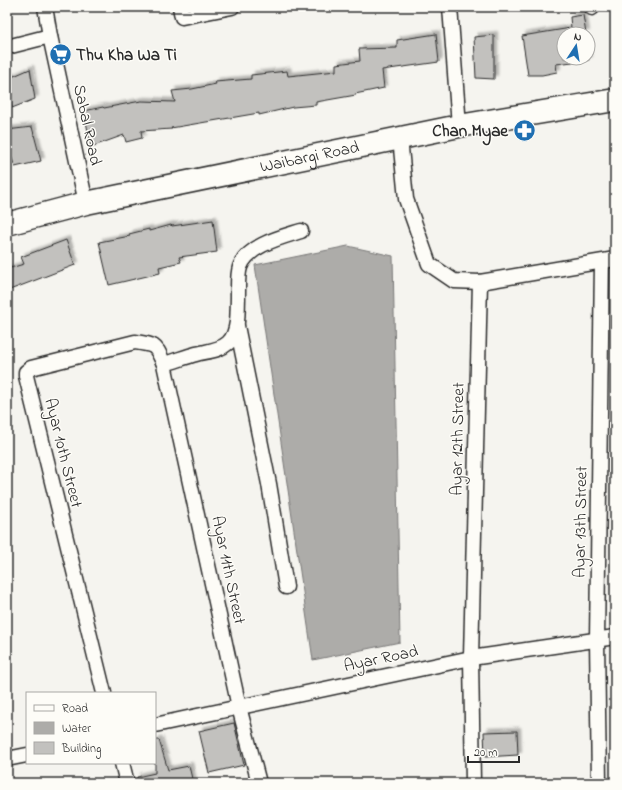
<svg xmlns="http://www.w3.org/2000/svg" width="622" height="790" viewBox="0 0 622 790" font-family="'Indie Flower',sans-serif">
	<defs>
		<filter id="shadow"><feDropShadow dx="3.5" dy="-3.5" stdDeviation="1" flood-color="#0004"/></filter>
	</defs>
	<rect width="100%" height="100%" fill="#f5f4ef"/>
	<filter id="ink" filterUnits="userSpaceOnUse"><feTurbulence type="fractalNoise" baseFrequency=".025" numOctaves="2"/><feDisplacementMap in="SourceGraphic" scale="8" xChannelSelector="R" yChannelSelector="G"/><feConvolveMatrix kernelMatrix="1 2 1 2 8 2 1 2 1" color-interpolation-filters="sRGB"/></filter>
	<g filter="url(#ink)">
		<!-- water -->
		<path fill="#adaca9" stroke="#797877" d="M348 246 393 256 400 642 313 660 255 265Z"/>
		<!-- building -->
		<g fill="#c2c1be" stroke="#2b2b2b" filter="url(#shadow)">
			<path d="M583 15 586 34H564V58H588V53L589 60 556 64 557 72 542 75H528L522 36 571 28 570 17Z"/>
			<path d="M436 34 439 62 382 70 384 88 355 94 356 95 316 102V105L293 107 259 115V113L171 128 172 129 141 131 142 138 126 142 124 135 91 147 84 111 103 107 104 108 141 101 175 102 172 91 192 89 216 84 215 82 251 79V75L287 71 288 76 336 71V64L360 61 359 49 397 48V40Z"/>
			<path d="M494 35V79L476 78 474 37Z"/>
			<path d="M30 69 35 99 12 108 7 87V79Z"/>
			<path d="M32 127 41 161 15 167 7 145V130Z"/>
			<path d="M213 220 217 252 179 257 181 262 159 267 160 273 109 285 99 242 130 236 129 234 149 229V231L171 225 172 226Z"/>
			<path d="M66 240 75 265 7 291V269L24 264 21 257Z"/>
			<path d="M234 723 244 765 209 773 199 731Z"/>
			<path d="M517 731 518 755 485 757 484 732Z"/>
			<path d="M155 740H159L168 770 189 766 193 783H137V777L155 773Z"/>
		</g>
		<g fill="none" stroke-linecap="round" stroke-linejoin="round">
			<defs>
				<g id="street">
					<path d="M45 7 50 36 86 203"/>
					<path d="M180 7 182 17 232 7"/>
					<path d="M450 7 459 126"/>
					<path d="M592 7V8"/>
					<path d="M7 47 50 36"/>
					<path d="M400 138 406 199 429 264 454 281 480 282 471 658 473 783"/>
					<path d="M480 282 615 259"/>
					<path d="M237 326 269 484 286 587"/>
					<path d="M164 364C175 361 185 357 196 354 207 351 219 351 228 343 234 338 236 329 237 322 238 310 238 299 238 288 238 281 238 273 240 267 248 245 282 237 301 231"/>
					<path d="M104 693 26 376V372L31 368 135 342C157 345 155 345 164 364L239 707 259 783"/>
					<path d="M155 725 471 658 615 637"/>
					<path d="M7 759 27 755"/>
					<path d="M122 763 127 783"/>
					<path d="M599 783 597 640 602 262"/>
				</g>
				<g id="primary">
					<path id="s1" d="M7 224 86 203 459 126 615 100"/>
				</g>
			</defs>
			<!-- street casing -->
			<use href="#street" stroke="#2b2b2b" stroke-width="17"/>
			<!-- primary casing -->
			<use href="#primary" stroke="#2b2b2b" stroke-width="25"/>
			<!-- street -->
			<use href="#street" stroke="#fdfcf7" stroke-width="14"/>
			<!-- primary -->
			<use href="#primary" stroke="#fdfcf7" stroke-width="22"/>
		</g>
	</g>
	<!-- icons -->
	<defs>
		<symbol id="supermarket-disc" viewBox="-11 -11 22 22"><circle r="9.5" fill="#1f6fb2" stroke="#fdfcf7"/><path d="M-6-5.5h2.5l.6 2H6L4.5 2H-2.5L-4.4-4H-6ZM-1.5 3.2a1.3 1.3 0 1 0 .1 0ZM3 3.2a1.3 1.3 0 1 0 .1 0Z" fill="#fff"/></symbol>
		<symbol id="pharmacy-disc" viewBox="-11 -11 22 22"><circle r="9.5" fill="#1f6fb2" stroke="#fdfcf7"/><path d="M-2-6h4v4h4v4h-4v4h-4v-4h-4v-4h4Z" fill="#fff"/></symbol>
	</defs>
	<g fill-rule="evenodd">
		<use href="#supermarket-disc" x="48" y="42" width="25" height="25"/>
		<use href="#pharmacy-disc" x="512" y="118" width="25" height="25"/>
	</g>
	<g text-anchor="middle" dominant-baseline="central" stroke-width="3" stroke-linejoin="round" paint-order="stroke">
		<!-- poi labels -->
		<g font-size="17" font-weight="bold" fill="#2b2b2b" stroke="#fdfcf7" text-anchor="start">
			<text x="76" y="55">Thu Kha Wa Ti</text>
			<text x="508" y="131" text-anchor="end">Chan Myae</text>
		</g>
		<!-- street labels -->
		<g font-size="17" fill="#2b2b2b" stroke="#fdfcf7">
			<text transform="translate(87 125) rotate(78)">Sabal Road</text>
			<text stroke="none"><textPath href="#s1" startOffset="310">Waibargi Road</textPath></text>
			<text transform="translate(458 439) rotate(-89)">Ayar 12th Street</text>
			<text transform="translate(63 453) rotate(76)">Ayar 10th Street</text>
			<text transform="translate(581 522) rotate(-89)">Ayar 13th Street</text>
			<text transform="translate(228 570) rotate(78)">Ayar 11th Street</text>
			<text transform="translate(381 659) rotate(-12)">Ayar Road</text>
		</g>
	</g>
	<!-- margin -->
	<rect width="622" height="790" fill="none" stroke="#fdfcf7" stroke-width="24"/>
	<rect x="12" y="12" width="598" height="766" fill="none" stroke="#2b2b2b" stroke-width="1.5" filter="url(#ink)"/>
	<!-- legend -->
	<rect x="26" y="692" width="130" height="72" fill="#fdfcf7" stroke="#a9a8a5"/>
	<rect x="34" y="705" width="20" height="6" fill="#fdfcf7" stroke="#a9a8a5"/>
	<text x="62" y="712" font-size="12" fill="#2b2b2b">Road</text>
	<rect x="34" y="722" width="20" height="12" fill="#adaca9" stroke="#a9a8a5"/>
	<text x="62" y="732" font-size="12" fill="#2b2b2b">Water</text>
	<rect x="34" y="742" width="20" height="12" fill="#c2c1be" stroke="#a9a8a5"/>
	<text x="62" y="752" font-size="12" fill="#2b2b2b">Building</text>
	<!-- north arrow -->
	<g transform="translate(576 46) rotate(12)"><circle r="19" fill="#fdfcf7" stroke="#a9a8a5"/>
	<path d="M0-3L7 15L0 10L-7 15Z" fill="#1f6fb2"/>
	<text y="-6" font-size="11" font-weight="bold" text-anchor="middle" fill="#2b2b2b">N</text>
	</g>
	<!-- scale -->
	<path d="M468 756v6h51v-6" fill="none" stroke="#2b2b2b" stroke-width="2"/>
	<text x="474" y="756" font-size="12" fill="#2b2b2b" stroke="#fdfcf7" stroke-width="3" paint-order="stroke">20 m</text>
</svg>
